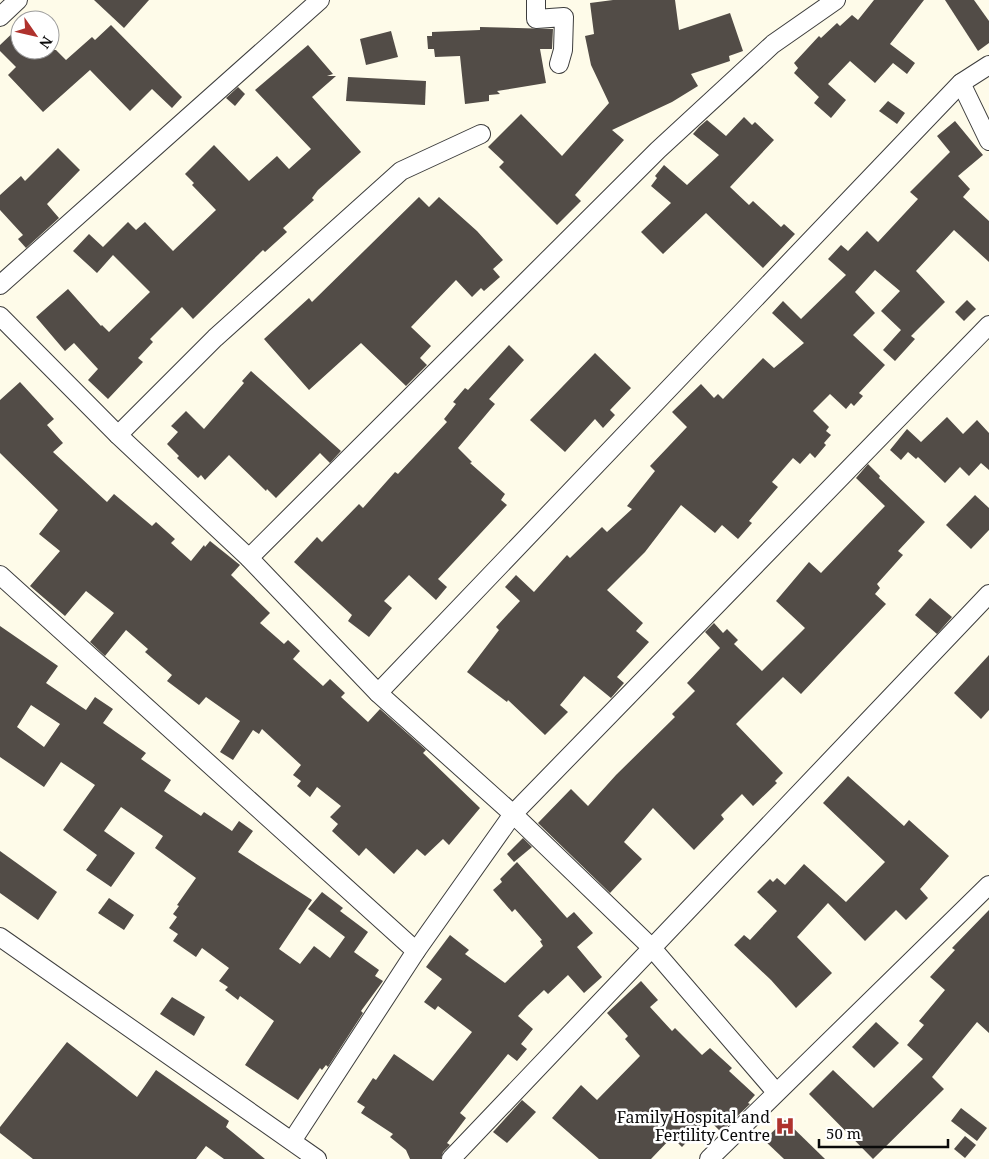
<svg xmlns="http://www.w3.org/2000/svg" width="989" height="1159" viewBox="0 0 989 1159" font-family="'Noto Serif',serif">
	<rect width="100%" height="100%" fill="#fefbe9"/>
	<!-- building -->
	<g fill="#524c47" fill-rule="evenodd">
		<path d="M94 0H149L124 28Z"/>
		<path d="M613 0H675L679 30 730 13 743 51 729 56 730 61 691 74 698 86 672 102 612 130 624 140 575 195 581 201 557 225 499 167 504 162 488 147 521 114 562 156 609 103 591 65 585 36 594 34 590 3Z"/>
		<path d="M874 0H924L890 44 915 63 907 74 893 63 875 83 850 61 828 84 846 100 831 118 814 103 819 97 794 73 798 68 794 63 819 36 821 38 837 23 840 26 852 15 858 20Z"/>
		<path d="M945 0H974L989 21V43L978 51Z"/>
		<path d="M111 25 182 97 172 108 152 89 130 111 90 70 43 112 8 75 16 67 0 51V45L20 26V50H56L66 60 92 37 95 40Z"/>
		<path d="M480 27 553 29 552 49H540L546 83 497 91 500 94 489 95V101L465 104 460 56 435 57 434 49H428L427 36H432V32L480 30Z"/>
		<path d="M391 31 398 57 366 65 360 39Z"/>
		<path d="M308 45 333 74 327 76H336L312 97 361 152 318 190 312 198 314 200 283 228 287 232 265 252 263 250 193 319 182 307 150 339 153 342 138 358 143 362 108 399 88 380 98 369 74 343 65 351 36 317 68 289 101 326 102 325 109 332 150 292 113 255 97 273 73 251 89 234 103 247 128 222 136 230 145 222 173 251 216 210 192 185 194 183 185 174 214 145 249 181 277 156 289 169 311 149 255 90Z"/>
		<path d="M348 77 426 81 425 105 346 101Z"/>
		<path d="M238 87 245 94 235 106 226 98Z"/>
		<path d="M888 101 905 113 897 124 879 111Z"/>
		<path d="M744 117 752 125 755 122 774 140 730 187 749 205 753 201 781 227 784 224 795 234 763 268 706 213 663 254 641 232 671 203 651 186 657 178 655 176 664 165 687 185 719 155 693 134 699 127 707 120 726 136Z"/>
		<path d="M955 121 983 155 958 176 970 189 963 197 989 221V262L954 230 916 271 945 302 911 336 915 339 895 361 883 350 901 330 881 311 900 291 875 270 855 292 875 313 853 335 885 365 859 393 863 396 854 406 851 403 846 409 830 394 813 411 829 427 826 431 831 435 824 443 826 445 815 458 810 453 800 464 793 458 772 482 778 487 749 521 752 523 738 539 722 525 715 533 681 505 645 552 607 590 643 623 636 631 649 642 617 677 624 683 611 698 584 676 560 705 568 712 545 735 508 700 507 702 467 672 499 630 496 627 520 601 505 587 516 575 534 592 567 555 570 558 602 527 607 532 632 509 627 506 655 471 650 466 687 427 672 412 701 384 714 398 718 394 723 399 763 358 774 368 804 343 772 313 783 301 801 319 846 275 828 259 841 245 848 251 867 231 878 242 918 199 910 192 950 152 937 136Z"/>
		<path d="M58 148 80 170 47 204 59 218 26 248 18 239 23 235 0 210V195L21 176 25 181Z"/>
		<path d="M419 197 429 207 439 197 477 231 503 260 493 269 500 277 484 291 481 288 472 297 456 280 411 327 431 346 420 358 427 365 406 386 361 343 309 390 264 339 309 298 312 302Z"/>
		<path d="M967 300 976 309 964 321 955 312Z"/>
		<path d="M509 345 524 360 489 399 495 404 458 448 472 462 470 463 505 494 501 500 507 505 438 579 447 587 436 600 409 575 384 601 392 608 369 637 348 621 352 615 294 562 317 537 322 542 359 504 363 508 395 472 398 474 447 422 444 419 456 404 453 402 465 388 468 390Z"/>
		<path d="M595 353 631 388 610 410 615 415 603 428 595 419 565 452 530 420Z"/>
		<path d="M251 371 341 451 330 463 320 453 276 498 267 489 266 491 229 455 205 480 201 475 198 478 177 458 179 456 167 444 178 432 171 426 186 411 204 429 244 383 242 381Z"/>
		<path d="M20 382 54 419 47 425 63 443 53 452 107 502 114 494 152 526 156 522 175 539 171 543 191 561 204 545 205 547 210 541 240 565 231 575 270 613 260 623 284 644 288 640 300 651 293 659 323 686 330 679 345 693 341 697 368 722 380 709 426 750 423 753 480 808 449 845 443 839 425 856 417 849 394 874 366 848 359 856 332 831 338 824 330 817 341 806 317 787 310 797 297 786 301 781 293 775 301 765 262 729 259 734 253 730 233 760 220 752 240 721 206 697 199 705 167 681 172 675 145 652 148 649 126 630 105 656 90 642 114 613 86 591 65 616 30 586 60 551 39 534 58 510 0 453V400Z"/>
		<path d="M947 417 963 434 977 420 989 433V470L981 463 969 476 960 467 945 483 918 457 916 459 908 452 901 460 890 450 907 429 921 442Z"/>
		<path d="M868 464 880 476 879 478 925 522 898 551 903 555 877 584 880 588 875 594 886 604 801 694 783 677 736 724 783 773 775 781 777 783 753 806 742 794 721 815 724 819 694 850 653 808 624 842 642 859 610 893 538 823 571 789 588 806 616 775 675 717 672 714 695 691 687 683 720 648 705 632 714 623 723 633 727 629 738 640 734 644 762 671 805 628 776 601 809 562 821 573 885 506 856 478Z"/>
		<path d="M975 495 989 508V530L971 549 946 525Z"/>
		<path d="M930 598 952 617 937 634 915 615Z"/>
		<path d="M0 626 58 666 46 683 86 710 95 697 113 709 103 723 146 753 141 759 171 780 164 791 201 816 204 812 232 831 239 821 253 831 238 852 312 900 279 949 300 964 314 946 330 958 345 937 308 909 322 892 343 908 340 911 368 932 354 952 379 970 375 976 383 981 361 1011 363 1013 328 1067 326 1065 322 1070 320 1068 298 1100 245 1065 274 1021 240 996 238 1000 225 990 228 987 219 981 229 968 202 948 196 957 173 941 178 934 169 928 177 917 173 914 179 906 177 905 196 878 155 848 163 836 121 807 104 831 135 853 111 887 86 870 97 855 63 830 95 785 61 762 44 787 0 757ZM31 705 60 724 44 747 17 727Z"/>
		<path d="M989 655V710L981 719 954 693Z"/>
		<path d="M848 776 904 826 909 820 949 856 920 889 928 898 906 920 896 910 865 941 828 903 797 937 832 973 796 1008 771 980 734 945 744 935 750 940 777 911 757 892 770 879 773 882 777 878 785 885 804 864 846 902 885 862 823 803Z"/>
		<path d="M523 838 532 847 514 862 507 854Z"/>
		<path d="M0 851 57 892 38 920 0 893Z"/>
		<path d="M517 862 567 918 574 912 593 933 577 947 602 977 584 993 568 975 548 994 544 990 527 1006 518 1016 533 1029 521 1044 527 1049 517 1061 508 1054 460 1113 466 1118 447 1143 450 1145 443 1152 441 1159H410L406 1150 390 1137 393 1134 361 1113 365 1107 357 1102 373 1078 376 1080 394 1054 433 1081 472 1032 438 1006 435 1010 424 1002 442 979 426 967 450 935 469 950 465 954 505 983 543 946 540 941 542 940 515 909 512 912 493 890 502 882 500 879Z"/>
		<path d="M109 898 134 915 124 930 98 913Z"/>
		<path d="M989 910V1033L977 1022 932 1077 944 1089 873 1159 809 1094 833 1070 873 1108 923 1059 907 1045 924 1025 919 1021 945 990 930 977 955 950 952 948Z"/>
		<path d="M641 981 658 1000 650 1007 672 1031 675 1028 702 1055 710 1048 732 1068 729 1071 755 1095 748 1103 750 1104 721 1132 708 1119 682 1147 672 1137 651 1159H599L552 1118 581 1085 597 1100 640 1056 625 1039 628 1036 607 1013Z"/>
		<path d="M172 997 205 1017 194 1036 160 1014Z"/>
		<path d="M876 1022 899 1043 874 1068 852 1047Z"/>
		<path d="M67 1042 137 1097 156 1070 229 1121 226 1127 265 1159H224L206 1146 196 1159H33L0 1133V1127Z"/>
		<path d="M522 1100 536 1112 507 1143 493 1132Z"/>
		<path d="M961 1108 987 1128 977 1141 951 1121Z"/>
		<path d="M785 1120 825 1159H784L764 1140Z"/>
		<path d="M965 1136 976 1145 965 1158 954 1149Z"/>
	</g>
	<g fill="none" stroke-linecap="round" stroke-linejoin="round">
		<defs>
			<g id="street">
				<path d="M536 0V19L564 17 563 50 559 64"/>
				<path d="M0 17 18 0"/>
				<path d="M961 83 989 141"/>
				<path d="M0 285 320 0"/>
				<path d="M0 316 118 435 249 558 378 693"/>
				<path d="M118 435 215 338 401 171 481 134"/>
				<path d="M249 558 658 150 773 44 836 0"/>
				<path d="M0 575 416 951"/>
				<path d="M0 937 317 1159"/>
				<path d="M776 1092 652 948 513 814 378 693 961 83 989 65"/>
				<path d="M292 1141 416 951 513 814 989 325"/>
				<path d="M451 1159 989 594"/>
				<path d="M709 1159 989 885"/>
			</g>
		</defs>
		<!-- street casing -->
		<use href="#street" stroke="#3d3d3d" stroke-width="20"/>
		<!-- street -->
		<use href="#street" stroke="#fff" stroke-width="18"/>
	</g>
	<!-- icons -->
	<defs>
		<symbol id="hospital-bare" viewBox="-9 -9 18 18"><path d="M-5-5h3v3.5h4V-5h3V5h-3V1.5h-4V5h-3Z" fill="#af322d" stroke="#fff" stroke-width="2.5" paint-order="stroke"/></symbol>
	</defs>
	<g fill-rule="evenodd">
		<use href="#hospital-bare" x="771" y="1112" width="28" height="28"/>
	</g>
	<g text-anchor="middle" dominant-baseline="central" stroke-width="5" stroke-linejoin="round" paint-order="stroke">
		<!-- poi labels -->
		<g font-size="16" fill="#0a0a0a" stroke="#fff" text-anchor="end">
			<text x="770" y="1117">Family Hospital and<tspan x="770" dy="18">Fertility Centre</tspan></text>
		</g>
	</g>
	<!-- north arrow -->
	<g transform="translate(35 35) rotate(124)"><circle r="24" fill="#ffffff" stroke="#9d9d9d"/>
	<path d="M0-4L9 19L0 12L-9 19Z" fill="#af322d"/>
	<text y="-8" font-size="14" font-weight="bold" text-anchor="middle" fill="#0a0a0a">N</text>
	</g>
	<!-- scale -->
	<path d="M819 1139v8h129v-8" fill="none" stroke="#0a0a0a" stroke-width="2.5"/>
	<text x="826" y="1139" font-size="15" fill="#0a0a0a" stroke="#ffffff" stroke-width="4" paint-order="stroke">50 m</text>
</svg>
